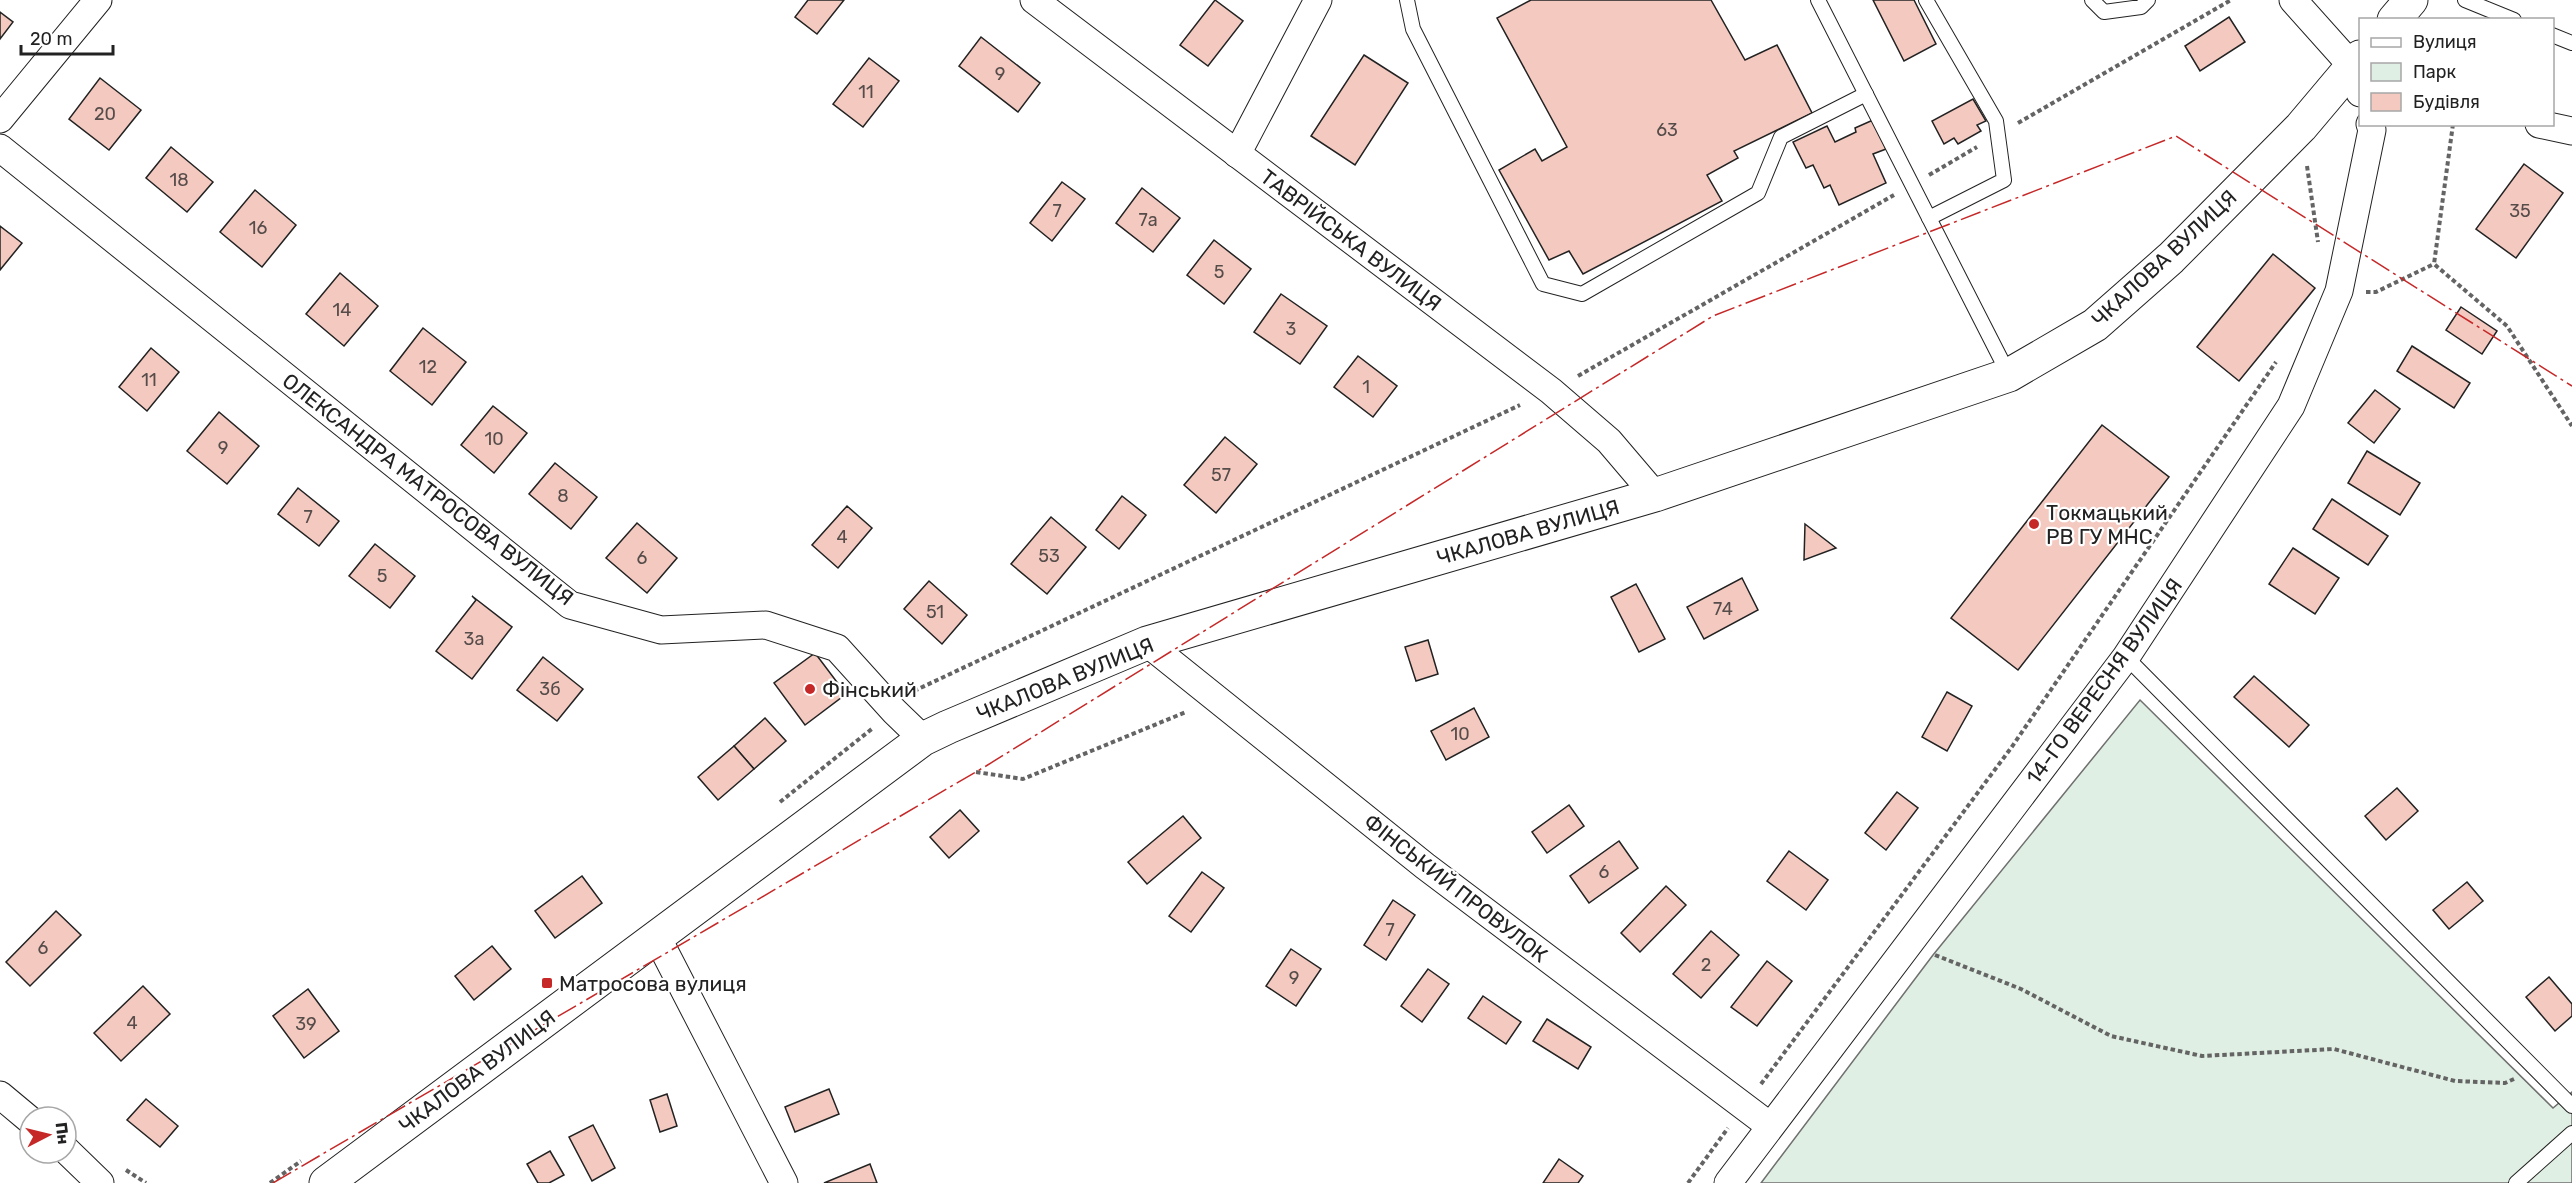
<svg xmlns="http://www.w3.org/2000/svg" width="2572" height="1183" viewBox="0 0 2572 1183" font-family="Rubik,sans-serif">
	<rect width="100%" height="100%" fill="#fff"/>
	<!-- green -->
	<path fill="#e0efe3" stroke="#6f6f6f" stroke-width="1.5" d="M2140 700 2553 1108 2572 1092V1183H1761L1933 955Z"/>
	<!-- building -->
	<g fill="#f3c9c0" stroke="#222" stroke-width="1.5">
		<path d="M808 0H844L817 34 795 17Z"/>
		<path d="M1215 0 1243 21 1208 66 1180 45Z"/>
		<path d="M1531 0H1711L1745 60 1777 45 1812 113 1734 151 1738 158 1707 175 1722 201 1583 274 1569 251 1549 260 1499 170 1535 149 1542 161 1567 147 1497 18Z"/>
		<path d="M1873 0H1914L1936 44 1904 61Z"/>
		<path d="M0 12 13 22 0 39Z"/>
		<path d="M2229 17 2245 42 2200 71 2185 46Z"/>
		<path d="M981 37 1040 83 1018 112 959 66Z"/>
		<path d="M1364 55 1408 83 1355 165 1311 136Z"/>
		<path d="M869 58 899 81 863 127 833 104Z"/>
		<path d="M100 78 141 110 109 150 69 119Z"/>
		<path d="M1973 99 1986 121 1977 125 1981 131 1958 144 1954 138 1944 144 1932 121Z"/>
		<path d="M1873 120 1886 149 1873 154 1886 183 1839 205 1830 185 1824 188 1813 165 1806 168 1793 142 1827 126 1835 142 1856 132 1855 128Z"/>
		<path d="M171 147 213 182 187 212 146 178Z"/>
		<path d="M2524 164 2563 193 2516 258 2476 229Z"/>
		<path d="M1062 182 1085 199 1052 241 1030 223Z"/>
		<path d="M1142 188 1180 218 1153 252 1116 223Z"/>
		<path d="M255 190 296 225 262 267 220 232Z"/>
		<path d="M0 226 22 243 0 270Z"/>
		<path d="M1214 240 1251 269 1224 304 1187 275Z"/>
		<path d="M2273 254 2315 288 2239 381 2197 347Z"/>
		<path d="M340 273 378 306 344 346 306 314Z"/>
		<path d="M1281 294 1327 326 1300 364 1254 332Z"/>
		<path d="M2461 307 2497 331 2482 354 2446 330Z"/>
		<path d="M423 328 466 362 432 405 390 371Z"/>
		<path d="M2412 346 2470 383 2454 408 2397 371Z"/>
		<path d="M151 348 179 372 147 411 119 387Z"/>
		<path d="M1358 356 1397 386 1373 417 1334 387Z"/>
		<path d="M2375 390 2400 409 2374 443 2348 423Z"/>
		<path d="M493 406 527 433 494 473 461 445Z"/>
		<path d="M219 412 259 446 227 484 187 451Z"/>
		<path d="M2102 425 2169 477 2018 670 1951 618Z"/>
		<path d="M1225 437 1257 464 1216 513 1184 485Z"/>
		<path d="M2367 451 2420 483 2400 515 2348 483Z"/>
		<path d="M555 463 597 497 571 529 529 494Z"/>
		<path d="M298 488 339 521 319 546 278 514Z"/>
		<path d="M1122 496 1146 515 1119 549 1096 530Z"/>
		<path d="M2332 499 2388 536 2368 565 2313 529Z"/>
		<path d="M847 506 872 528 838 568 812 545Z"/>
		<path d="M1051 517 1086 547 1047 594 1011 564Z"/>
		<path d="M637 523 677 558 647 593 606 558Z"/>
		<path d="M1805 524 1836 548 1804 560Z"/>
		<path d="M375 544 415 576 390 608 349 576Z"/>
		<path d="M2293 548 2339 578 2315 614 2269 584Z"/>
		<path d="M1742 578 1758 610 1704 639 1687 607Z"/>
		<path d="M929 581 967 615 942 644 904 609Z"/>
		<path d="M1636 584 1665 639 1639 652 1611 597Z"/>
		<path d="M472 596 512 627 472 679 436 651 476 600Z"/>
		<path d="M1428 640 1438 674 1416 681 1405 647Z"/>
		<path d="M815 653 846 694 805 725 774 683Z"/>
		<path d="M543 657 583 689 557 721 517 690Z"/>
		<path d="M2254 676 2309 725 2289 747 2234 697Z"/>
		<path d="M1947 692 1972 706 1947 751 1922 737Z"/>
		<path d="M1474 708 1489 737 1446 760 1431 731Z"/>
		<path d="M765 718 786 741 754 769 734 746Z"/>
		<path d="M734 746 754 769 718 800 698 777Z"/>
		<path d="M2397 788 2418 811 2386 840 2365 816Z"/>
		<path d="M1897 792 1918 808 1886 850 1865 833Z"/>
		<path d="M1569 805 1584 826 1547 853 1532 832Z"/>
		<path d="M960 810 979 831 949 858 930 837Z"/>
		<path d="M1183 816 1201 838 1147 884 1128 862Z"/>
		<path d="M1619 841 1638 868 1589 903 1570 876Z"/>
		<path d="M1789 851 1828 880 1806 910 1767 881Z"/>
		<path d="M1202 872 1224 888 1191 932 1169 916Z"/>
		<path d="M582 876 602 903 555 938 535 911Z"/>
		<path d="M2467 882 2483 901 2449 929 2433 910Z"/>
		<path d="M1666 886 1686 905 1640 952 1621 933Z"/>
		<path d="M1393 900 1415 915 1386 960 1364 945Z"/>
		<path d="M56 911 81 935 30 986 6 962Z"/>
		<path d="M1711 931 1739 955 1701 998 1673 974Z"/>
		<path d="M492 946 511 969 474 1000 455 976Z"/>
		<path d="M1291 949 1321 969 1296 1006 1266 986Z"/>
		<path d="M1767 961 1792 981 1757 1026 1731 1007Z"/>
		<path d="M1428 969 1449 984 1422 1022 1401 1006Z"/>
		<path d="M2549 977 2572 1004V1016L2555 1031 2526 997Z"/>
		<path d="M143 986 170 1014 121 1061 94 1033Z"/>
		<path d="M308 989 339 1031 304 1058 273 1016Z"/>
		<path d="M1483 996 1521 1022 1506 1044 1468 1018Z"/>
		<path d="M1547 1019 1591 1047 1578 1069 1533 1041Z"/>
		<path d="M829 1089 839 1114 795 1132 785 1107Z"/>
		<path d="M667 1094 677 1126 660 1132 650 1100Z"/>
		<path d="M146 1099 178 1126 160 1147 127 1120Z"/>
		<path d="M593 1125 615 1168 592 1181 569 1137Z"/>
		<path d="M550 1151 564 1175 549 1183H538L527 1164Z"/>
		<path d="M1559 1159 1583 1176 1578 1183H1543Z"/>
		<path d="M870 1164 877 1183H824Z"/>
	</g>
	<g fill="none" stroke-linecap="round" stroke-linejoin="round">
		<defs>
			<g id="service">
				<path d="M1407 0 1413 29 1543 284 1582 294 1758 193 1781 137 1866 94"/>
				<path d="M1818 0 2009 375"/>
				<path d="M1926 0 1996 121 2004 180 1929 218"/>
				<path d="M2092 0 2104 12 2141 7 2148 0"/>
				<path d="M2465 0 2514 20"/>
				<path d="M2552 35 2572 43"/>
				<path d="M2126 657 2572 1106"/>
				<path d="M2516 1183 2572 1133"/>
			</g>
			<g id="minor">
				<path d="M1034 0 1551 391 1609 441 1655 495"/>
				<path d="M2293 0 2352 66 2360 93"/>
				<path d="M0 119 98 0"/>
				<path d="M2539 124 2572 131"/>
				<path d="M0 148 570 605 661 630 766 625 837 648 894 711 923 739"/>
				<path d="M1237 154 1318 0"/>
				<path d="M1147 643 1425 866 1770 1126"/>
				<path d="M657 937 784 1183"/>
				<path d="M0 1095 30 1120"/>
				<path d="M66 1150 100 1183"/>
				<path d="M1728 1183 2126 657 2291 406 2339 291 2372 130 2370 124"/>
			</g>
			<g id="secondary">
				<path d="M2394 20 2411 0"/>
				<path d="M326 1183 923 739 948 727 1147 643 1655 495 2009 375 2095 325 2171 258 2301 127 2360 57"/>
			</g>
		</defs>
		<!-- service casing -->
		<use href="#service" stroke="#222" stroke-width="16"/>
		<!-- minor casing -->
		<use href="#minor" stroke="#222" stroke-width="29"/>
		<!-- secondary casing -->
		<use href="#secondary" stroke="#222" stroke-width="35"/>
		<!-- path -->
		<g stroke="#646464" stroke-width="4" stroke-dasharray="4.5 3" stroke-linecap="butt">
			<path d="M2018 123 2231 0"/>
			<path d="M2453 124 2434 264 2507 326 2572 426"/>
			<path d="M2307 166 2318 242"/>
			<path d="M1929 175 1977 147"/>
			<path d="M2366 292H2376L2434 264"/>
			<path d="M1578 376 1894 195"/>
			<path d="M914 691 1520 405"/>
			<path d="M976 772 1023 779 1186 712"/>
			<path d="M780 802 873 728"/>
			<path d="M1935 955 2021 989 2111 1036 2202 1056 2334 1049 2455 1081 2505 1083 2514 1079"/>
			<path d="M1761 1084 2011 748 2276 362"/>
			<path d="M126 1170 146 1183"/>
			<path d="M270 1183 301 1161"/>
			<path d="M1688 1183 1728 1128"/>
		</g>
		<!-- service -->
		<use href="#service" stroke="#fff" stroke-width="14"/>
		<!-- minor -->
		<use href="#minor" stroke="#fff" stroke-width="27"/>
		<!-- secondary -->
		<use href="#secondary" stroke="#fff" stroke-width="33"/>
		<!-- power -->
		<path stroke="#c62828" stroke-width="1.5" stroke-dasharray="21 4.5 3 4.5" stroke-linecap="butt" d="M273 1183 986 766 1713 316 2176 136 2572 386"/>
	</g>
	<!-- markers -->
	<g fill="#c62828" stroke="#fff" stroke-width="2">
		<circle cx="2034" cy="524" r="6"/>
		<circle cx="810" cy="689" r="6"/>
		<rect x="541" y="977" width="12" height="12" rx="3"/>
	</g>
	<g text-anchor="middle" dominant-baseline="central" stroke-width="4.5" stroke-linejoin="round" paint-order="stroke">
		<!-- number labels -->
		<g font-size="18" fill="#564c4a">
			<text x="1000" y="74">9</text>
			<text x="866" y="92">11</text>
			<text x="105" y="114">20</text>
			<text x="1667" y="130">63</text>
			<text x="179" y="180">18</text>
			<text x="1057" y="211">7</text>
			<text x="2520" y="211">35</text>
			<text x="1148" y="220">7а</text>
			<text x="258" y="228">16</text>
			<text x="1219" y="272">5</text>
			<text x="342" y="310">14</text>
			<text x="1291" y="329">3</text>
			<text x="428" y="367">12</text>
			<text x="149" y="380">11</text>
			<text x="1366" y="387">1</text>
			<text x="494" y="439">10</text>
			<text x="223" y="448">9</text>
			<text x="1221" y="475">57</text>
			<text x="563" y="496">8</text>
			<text x="308" y="517">7</text>
			<text x="842" y="537">4</text>
			<text x="1049" y="556">53</text>
			<text x="642" y="558">6</text>
			<text x="382" y="576">5</text>
			<text x="1723" y="609">74</text>
			<text x="935" y="612">51</text>
			<text x="474" y="639">3а</text>
			<text x="550" y="689">3б</text>
			<text x="1460" y="734">10</text>
			<text x="1604" y="872">6</text>
			<text x="1390" y="930">7</text>
			<text x="43" y="948">6</text>
			<text x="1706" y="965">2</text>
			<text x="1294" y="978">9</text>
			<text x="132" y="1023">4</text>
			<text x="306" y="1024">39</text>
		</g>
		<!-- street labels -->
		<g font-size="21" fill="#222" stroke="#fff">
			<text transform="translate(1351 240) rotate(37)">ТАВРІЙСЬКА ВУЛИЦЯ</text>
			<text transform="translate(2164 258) rotate(-43)">ЧКАЛОВА ВУЛИЦЯ</text>
			<text transform="translate(428 489) rotate(38)">ОЛЕКСАНДРА МАТРОСОВА ВУЛИЦЯ</text>
			<text transform="translate(1528 532) rotate(-16)">ЧКАЛОВА ВУЛИЦЯ</text>
			<text transform="translate(1065 679) rotate(-22)">ЧКАЛОВА ВУЛИЦЯ</text>
			<text transform="translate(2104 681) rotate(-54)">14-ГО ВЕРЕСНЯ ВУЛИЦЯ</text>
			<text transform="translate(1456 888) rotate(38)">ФІНСЬКИЙ ПРОВУЛОК</text>
			<text transform="translate(477 1071) rotate(-37)">ЧКАЛОВА ВУЛИЦЯ</text>
		</g>
		<!-- poi labels -->
		<g font-size="21" fill="#222" stroke="#fff" text-anchor="start">
			<text x="2046" y="512">Токмацький<tspan x="2046" dy="24">РВ ГУ МНС</tspan></text>
			<text x="822" y="689">Фінський</text>
			<text x="559" y="983">Матросова вулиця</text>
		</g>
	</g>
	<!-- legend -->
	<rect x="2359" y="18" width="195" height="108" fill="#ffffff" stroke="#a7a7a7" stroke-width="1.5"/>
	<rect x="2371" y="38" width="30" height="9" fill="#ffffff" stroke="#a7a7a7" stroke-width="1.5"/>
	<text x="2413" y="48" font-size="18" fill="#222222">Вулиця</text>
	<rect x="2371" y="63" width="30" height="18" fill="#e0efe3" stroke="#a7a7a7" stroke-width="1.5"/>
	<text x="2413" y="78" font-size="18" fill="#222222">Парк</text>
	<rect x="2371" y="93" width="30" height="18" fill="#f3c9c0" stroke="#a7a7a7" stroke-width="1.5"/>
	<text x="2413" y="108" font-size="18" fill="#222222">Будівля</text>
	<!-- north arrow -->
	<g transform="translate(48 1135) rotate(83)"><circle r="28" fill="#ffffff" stroke="#a7a7a7" stroke-width="1.5"/>
	<path d="M0-4.5L10 22L0 15L-10 22Z" fill="#c62828"/>
	<text y="-9" font-size="16" font-weight="bold" text-anchor="middle" fill="#222222">Пн</text>
	</g>
	<!-- scale -->
	<path d="M21 45v9h92v-9" fill="none" stroke="#222222" stroke-width="3"/>
	<text x="30" y="45" font-size="18" fill="#222222" stroke="#ffffff" stroke-width="4.5" paint-order="stroke">20 m</text>
</svg>
